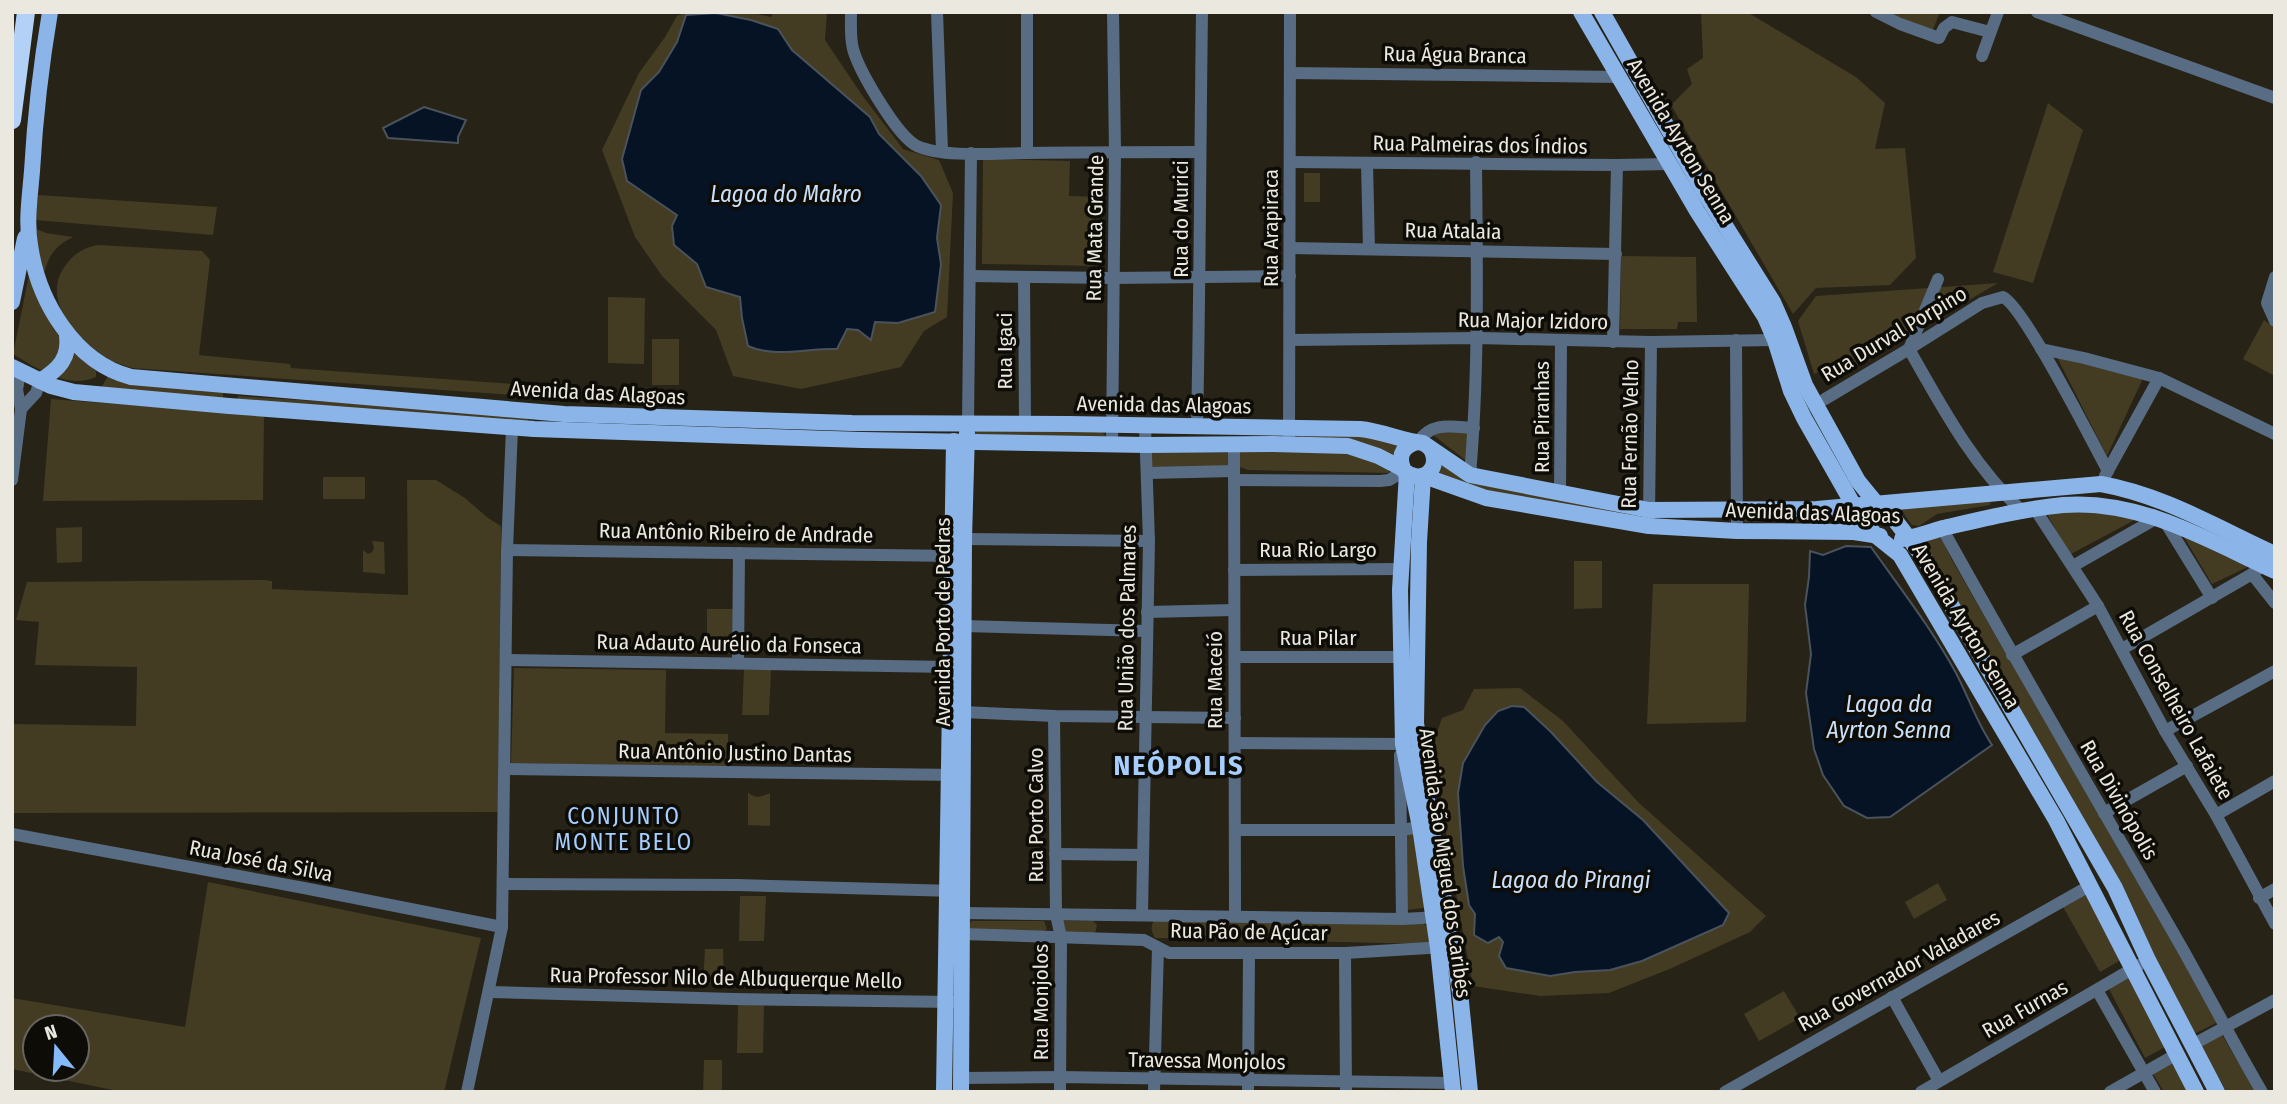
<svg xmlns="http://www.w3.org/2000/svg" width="2287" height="1104" viewBox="0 0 2287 1104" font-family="'Fira Sans Condensed',sans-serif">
	<rect width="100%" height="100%" fill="#272317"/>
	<!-- green -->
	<g fill="#443b23" fill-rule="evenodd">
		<path d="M686 12H749L771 17 774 12H827L825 40 862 95 903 149 939 160 953 193 947 317 924 331 901 367 801 389 733 376 716 330 662 276 635 237 602 150 639 73 665 37 677 16Z"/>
		<path d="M1701 12H1747L1856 77 1885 103 1875 149 1905 148 1916 258 1890 285 1816 288 1793 314 1671 105 1692 84 1687 69 1703 58Z"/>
		<path d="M1892 12H1940L1932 32 1890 17Z"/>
		<path d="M2048 103 2083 130 2033 283 1993 272Z"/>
		<path d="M983 159 1070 161 1069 196 1100 197 1099 266 982 264Z"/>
		<rect x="1304" y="173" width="16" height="29"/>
		<path d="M38 195 217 207 213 235 35 220Z"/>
		<path d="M34 228 46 233 73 237C56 245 48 256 44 274L36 256Z"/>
		<path d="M98 245 202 251 210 260 199 355 290 364 291 368 512 384V395L132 368C124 365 114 363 107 358 79 341 42 303 63 269 72 255 82 248 98 245Z"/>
		<path d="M1621 256 1696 257 1697 322H1678L1677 329H1620Z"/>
		<path d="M29 275 54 330 63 341 96 371V377C68 390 36 368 13 354Z"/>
		<path d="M1998 283 1856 366 1845 361 1814 374 1798 321 1816 296Z"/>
		<path d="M608 297 645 298 644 364 608 363Z"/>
		<path d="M2264 320 2275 328V376L2243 359Z"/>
		<rect x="652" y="339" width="27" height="46"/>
		<path d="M2055 353 2144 376 2107 456Z"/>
		<path d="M108 376 223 391V402L101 388Z"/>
		<path d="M238 396 524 415 528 420 526 426 237 403Z"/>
		<path d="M51 399 264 415 263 500 43 501Z"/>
		<path d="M973 430 1101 431 1106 436 1103 440 972 438Z"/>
		<path d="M1434 431 1468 432V462L1433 435Z"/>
		<path d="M1298 433 1359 434 1404 441 1397 457 1302 442Z"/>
		<path d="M1240 449 1356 452 1390 470 1388 473 1248 470 1240 467 1238 462Z"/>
		<path d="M1152 452 1229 453V467H1152Z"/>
		<path d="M1439 460 1644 509V517L1639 519 1439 482Z"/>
		<rect x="323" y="477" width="42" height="22"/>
		<path d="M407 480H436L465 498 488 518 501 526 498 812 12 813V724L136 726 137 667 35 665 39 622 16 620 27 582 264 580 272 581V589L408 595Z"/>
		<path d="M1992 499 1990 505 1937 514 1919 526 1912 525 1895 502Z"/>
		<path d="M1848 507 1860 522H1745L1741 517Z"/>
		<path d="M2045 510 2144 515 2069 555Z"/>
		<path d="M82 527V562L57 563 56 528Z"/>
		<path d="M1935 532 1942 540 1952 560 2216 1019V1023L2196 1033 2191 1032 1976 632 1921 540Z"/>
		<path d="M2181 532 2250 566 2212 584Z"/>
		<path d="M372 541 384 542 385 574 363 572V550L368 554 372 552 374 548Z"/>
		<path d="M1574 561H1602V608L1574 609Z"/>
		<path d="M1653 584H1749L1746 722 1647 724Z"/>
		<rect x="707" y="609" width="28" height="45"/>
		<path d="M514 668 666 670 665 733 728 734V767L511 763Z"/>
		<path d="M744 670H771L769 715H742Z"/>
		<path d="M1520 688 1563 721 1639 803 1766 916 1750 932 1672 968 1609 993 1540 996 1473 986 1452 872 1433 744 1442 718 1463 710 1474 689Z"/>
		<path d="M748 792C754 799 761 797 770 793V826L748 825Z"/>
		<path d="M1403 833H1413L1424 908 1406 910Z"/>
		<path d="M208 882 481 938 444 1092H122L12 1069V998L185 1027ZM35 1027H77V1069H35Z"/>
		<path d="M1938 883 1947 900 1914 919 1905 902Z"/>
		<path d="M2085 889 2120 954 2119 961 2100 972 2062 905Z"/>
		<path d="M740 896H766L764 941H739Z"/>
		<path d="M1155 919 1420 922 1430 928V944L1155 938C1151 931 1150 926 1155 919Z"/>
		<path d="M972 921H1044L1047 929 1042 932 971 930 968 925Z"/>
		<path d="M1062 921H1093L1097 925 1095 934 1063 933Z"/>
		<path d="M705 949H723L724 984H703Z"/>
		<path d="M2128 973 2165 1047 2145 1058 2107 985Z"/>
		<path d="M1784 991 1800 1018 1759 1041 1744 1014Z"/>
		<path d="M764 1004 763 1053H737L738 1005Z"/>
		<path d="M2222 1035 2256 1092H2227L2200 1046Z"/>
		<path d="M2177 1058 2192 1092H2164L2152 1072Z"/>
		<path d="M704 1060H722V1092H703Z"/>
	</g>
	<!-- water -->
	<g fill="#051324" stroke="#4a535c" stroke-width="2">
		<path d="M716 13 751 20 778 29 792 50 870 117 879 134 921 176 941 205 937 238 941 264 935 312 898 323 875 322 871 340 858 330 847 329 837 349C808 348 774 358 748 346L742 318 740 297 706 287 697 264 674 245 672 226 677 215 627 181 622 159 641 90 659 72 677 42 686 15Z"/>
		<path d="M424 107 466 120 458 137V143L388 138 383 128Z"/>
		<path d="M1846 546 1871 547C1900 588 1932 629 1956 673 1969 698 1976 721 1992 745L1890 817 1867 818 1844 806 1823 775 1814 749 1806 693 1811 654 1805 605 1809 577 1810 551 1823 555Z"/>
		<path d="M1512 706 1524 707 1551 732 1597 782 1643 820 1729 913 1723 925 1642 961 1610 970 1575 972 1550 976 1506 968 1499 956 1503 942 1499 937 1488 943 1474 935 1475 914 1469 905 1463 866 1458 793 1463 763 1485 725 1498 711Z"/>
	</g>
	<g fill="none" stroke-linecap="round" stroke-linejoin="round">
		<!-- minor -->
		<g stroke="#586c84" stroke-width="12">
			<path d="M851 12C851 25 850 37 853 49 859 71 897 136 917 146 943 158 999 153 1029 153 1086 152 1143 152 1200 152"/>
			<path d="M937 12 942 151"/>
			<path d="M1876 12 1900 24 1939 38 1944 28 1952 22 1990 32"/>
			<path d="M2037 12 2275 98"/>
			<path d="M1982 56 1998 12"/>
			<path d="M1290 73 1619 77"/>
			<path d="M1027 153V12"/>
			<path d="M1290 162 1617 165 1670 164"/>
			<path d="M1367 163 1369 249"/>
			<path d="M1290 248 1616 254"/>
			<path d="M971 276 1113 278 1290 276"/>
			<path d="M1024 277 1025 424"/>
			<path d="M2275 277 2267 303 2275 321"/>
			<path d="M1938 279 1909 349C1942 407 1973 466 2023 512"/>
			<path d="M1290 340 1477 338 1651 342 1775 340"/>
			<path d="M1736 340 1737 531"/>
			<path d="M1613 342 1617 165"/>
			<path d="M2041 349 2084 358 2159 378 2275 434"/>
			<path d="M1825 399 1909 349 1982 303 2003 297C2025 308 2092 442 2108 471"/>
			<path d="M21 409 36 393 40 381"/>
			<path d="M968 424 971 153"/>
			<path d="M1197 426C1200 288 1200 150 1202 12"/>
			<path d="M1418 442C1432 421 1452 427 1474 428"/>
			<path d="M1112 444 1115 152 1113 12"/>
			<path d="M1234 444 1235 915"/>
			<path d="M1289 444 1290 12"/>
			<path d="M1148 473 1234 471"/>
			<path d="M1470 475C1479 371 1477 267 1476 162"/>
			<path d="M2105 476 2159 378"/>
			<path d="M12 480 21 409 17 390 20 371"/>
			<path d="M1234 480 1380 481 1389 480 1404 471"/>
			<path d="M1560 493 1561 341"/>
			<path d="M2035 509 2098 606 2165 731 2216 815 2275 924"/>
			<path d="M1649 517 1651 342"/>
			<path d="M2164 520 2212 598"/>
			<path d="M1942 528C2020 669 2102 808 2182 948 2209 996 2234 1044 2262 1092"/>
			<path d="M964 539 1149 541"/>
			<path d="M507 550 959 556"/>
			<path d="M2073 566 2157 518"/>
			<path d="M1234 570 1402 569"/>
			<path d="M2252 574 2275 603"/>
			<path d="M1147 612 1234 610"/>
			<path d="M964 626 1147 631"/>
			<path d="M2122 649 2252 574 2263 565"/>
			<path d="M2012 655 2098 606"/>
			<path d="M1235 657H1402"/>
			<path d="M506 660 950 667"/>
			<path d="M738 663 739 553"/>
			<path d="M963 712 1054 716 1235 718"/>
			<path d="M1054 716 1056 914 1061 938 1060 1092"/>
			<path d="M2165 731 2275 671"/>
			<path d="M1235 743 1403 744"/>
			<path d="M1400 755 1402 919"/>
			<path d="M506 769 957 775"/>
			<path d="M2104 813 2187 766"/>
			<path d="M2216 815 2275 781"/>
			<path d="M1235 830H1401L1420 827"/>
			<path d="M12 834 304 888 502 927"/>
			<path d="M1055 854 1143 855"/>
			<path d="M504 884 737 885 955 891"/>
			<path d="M2259 898 2275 889"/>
			<path d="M962 913 1402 919 1441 917"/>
			<path d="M1142 914 1149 541 1145 426"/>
			<path d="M963 934 1144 940 1169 953H1345L1445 947"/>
			<path d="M1345 953 1346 1092"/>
			<path d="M2097 990 2155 1092"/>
			<path d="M489 992 734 999 954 1002"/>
			<path d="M1892 997 1939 1081"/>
			<path d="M2192 1045 2275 1000"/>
			<path d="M961 1078 1060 1077 1452 1083"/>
			<path d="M467 1092 502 927 507 550 512 428"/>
			<path d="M1154 1092 1158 948"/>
			<path d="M1248 1092 1249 953"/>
			<path d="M1725 1092 2091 885"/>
			<path d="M1921 1092 2139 965"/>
			<path d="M2110 1092 2177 1054"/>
		</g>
		<!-- major -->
		<g stroke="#8bb5e8" stroke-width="16">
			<path d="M50 12C41 65 35 118 32 171 30 196 26 221 30 245 38 301 74 362 131 377L564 414 852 423 1069 424 1360 429C1382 431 1402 441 1423 443L1470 475 1649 510 1817 509 2101 484C2163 495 2218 528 2275 554"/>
			<path d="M1581 12 1697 211 1765 317 1775 340 1791 391 1804 418 1854 506 1875 535 1900 555 2056 820 2196 1092"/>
			<path d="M1602 12 1704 192 1773 302 1784 327 1805 385 1858 481 1876 503 1894 519 1924 558 2115 888 2148 960 2217 1092"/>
			<path d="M12 302 25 238"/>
			<path d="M12 367 51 386 74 392 229 406 534 429 862 440 1146 445 1273 444 1348 446 1378 456 1403 469"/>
			<path d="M40 381C59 369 70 358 67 335"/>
			<path d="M1414 443C1401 448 1398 458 1404 471 1422 486 1443 468 1430 448"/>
			<path d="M1407 473 1400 590 1403 744 1420 827 1438 948 1453 1092"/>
			<path d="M1423 476 1419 542 1416 723 1430 820 1460 992 1470 1092"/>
			<path d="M1424 476 1486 498 1649 526 1737 531 1854 532 1880 536"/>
			<path d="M1902 539C1916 537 1929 532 1943 528 1982 519 2023 509 2063 505 2140 499 2208 540 2275 571"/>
			<path d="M944 1092 954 441"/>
			<path d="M961 1092 964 539 967 433"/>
		</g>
		<!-- highway -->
		<path stroke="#b3d1f6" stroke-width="18" d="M12 120 26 12"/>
	</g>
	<g text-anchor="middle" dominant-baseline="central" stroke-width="7" stroke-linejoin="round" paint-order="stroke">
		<!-- street labels -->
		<g font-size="21" fill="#ebe8e0" stroke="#0e0c07">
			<text transform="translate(1455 55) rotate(1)">Rua Água Branca</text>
			<text transform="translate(1681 141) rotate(59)">Avenida Ayrton Senna</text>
			<text transform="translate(1480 145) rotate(1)">Rua Palmeiras dos Índios</text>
			<text transform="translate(1181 219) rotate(-90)">Rua do Murici</text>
			<text transform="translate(1095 228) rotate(-89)">Rua Mata Grande</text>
			<text transform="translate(1271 228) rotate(-90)">Rua Arapiraca</text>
			<text transform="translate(1453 231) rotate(1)">Rua Atalaia</text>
			<text transform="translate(1533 321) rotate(1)">Rua Major Izidoro</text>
			<text transform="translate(1894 334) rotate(-31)">Rua Durval Porpino</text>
			<text transform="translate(1005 351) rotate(-90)">Rua Igaci</text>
			<text transform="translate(598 393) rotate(3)">Avenida das Alagoas</text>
			<text transform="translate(1164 405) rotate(1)">Avenida das Alagoas</text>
			<text transform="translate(1542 417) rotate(-90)">Rua Piranhas</text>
			<text transform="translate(1630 434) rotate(-89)">Rua Fernão Velho</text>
			<text transform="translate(1813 513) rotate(2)">Avenida das Alagoas</text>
			<text transform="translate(736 533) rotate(1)">Rua Antônio Ribeiro de Andrade</text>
			<text x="1318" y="550">Rua Rio Largo</text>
			<text transform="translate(943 622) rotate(-90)">Avenida Porto de Pedras</text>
			<text transform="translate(1966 626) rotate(59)">Avenida Ayrton Senna</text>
			<text transform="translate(1127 628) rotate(-89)">Rua União dos Palmares</text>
			<text x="1318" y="638">Rua Pilar</text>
			<text transform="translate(729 644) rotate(1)">Rua Adauto Aurélio da Fonseca</text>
			<text transform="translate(1215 680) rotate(-90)">Rua Maceió</text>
			<text transform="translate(2176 705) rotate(61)">Rua Conselheiro Lafaiete</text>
			<text transform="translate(735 753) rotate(1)">Rua Antônio Justino Dantas</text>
			<text transform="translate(2119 800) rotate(60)">Rua Divinópolis</text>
			<text transform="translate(1036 815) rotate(-90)">Rua Porto Calvo</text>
			<text transform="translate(261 861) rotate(11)">Rua José da Silva</text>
			<text transform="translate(1445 863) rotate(82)">Avenida São Miguel dos Caribés</text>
			<text transform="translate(1249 932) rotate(1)">Rua Pão de Açúcar</text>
			<text transform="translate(1899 971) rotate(-29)">Rua Governador Valadares</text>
			<text transform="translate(726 978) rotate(1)">Rua Professor Nilo de Albuquerque Mello</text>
			<text transform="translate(1041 1002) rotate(-90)">Rua Monjolos</text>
			<text transform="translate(2025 1009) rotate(-30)">Rua Furnas</text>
			<text transform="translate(1207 1061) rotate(1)">Travessa Monjolos</text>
		</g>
		<!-- water labels -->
		<g font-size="23" font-style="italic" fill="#cae0fa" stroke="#0e0c07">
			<text x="786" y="194">Lagoa do Makro</text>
			<text x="1889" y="704">Lagoa da<tspan x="1889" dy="26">Ayrton Senna</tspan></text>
			<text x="1571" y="880">Lagoa do Pirangi</text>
		</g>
		<!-- neighbourhood labels -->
		<g font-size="23" letter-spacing="2" fill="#a6cefe" stroke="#0e0c07">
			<text x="624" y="816">CONJUNTO<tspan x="624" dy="26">MONTE BELO</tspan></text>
		</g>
		<!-- district labels -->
		<g font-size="28" font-weight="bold" letter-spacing="2" fill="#a6cefe" stroke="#0e0c07">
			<text x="1179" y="765">NEÓPOLIS</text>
		</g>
	</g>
	<!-- border -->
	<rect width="2287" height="1104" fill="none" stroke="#ebe8e0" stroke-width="28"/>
	<!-- north arrow -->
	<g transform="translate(56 1048) rotate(342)"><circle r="33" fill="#0e0c07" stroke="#66645e" stroke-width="2"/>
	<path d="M0-5L12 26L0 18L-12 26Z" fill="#85bbfb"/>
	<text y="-10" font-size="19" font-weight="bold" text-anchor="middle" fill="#ebe8e0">N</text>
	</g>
</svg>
